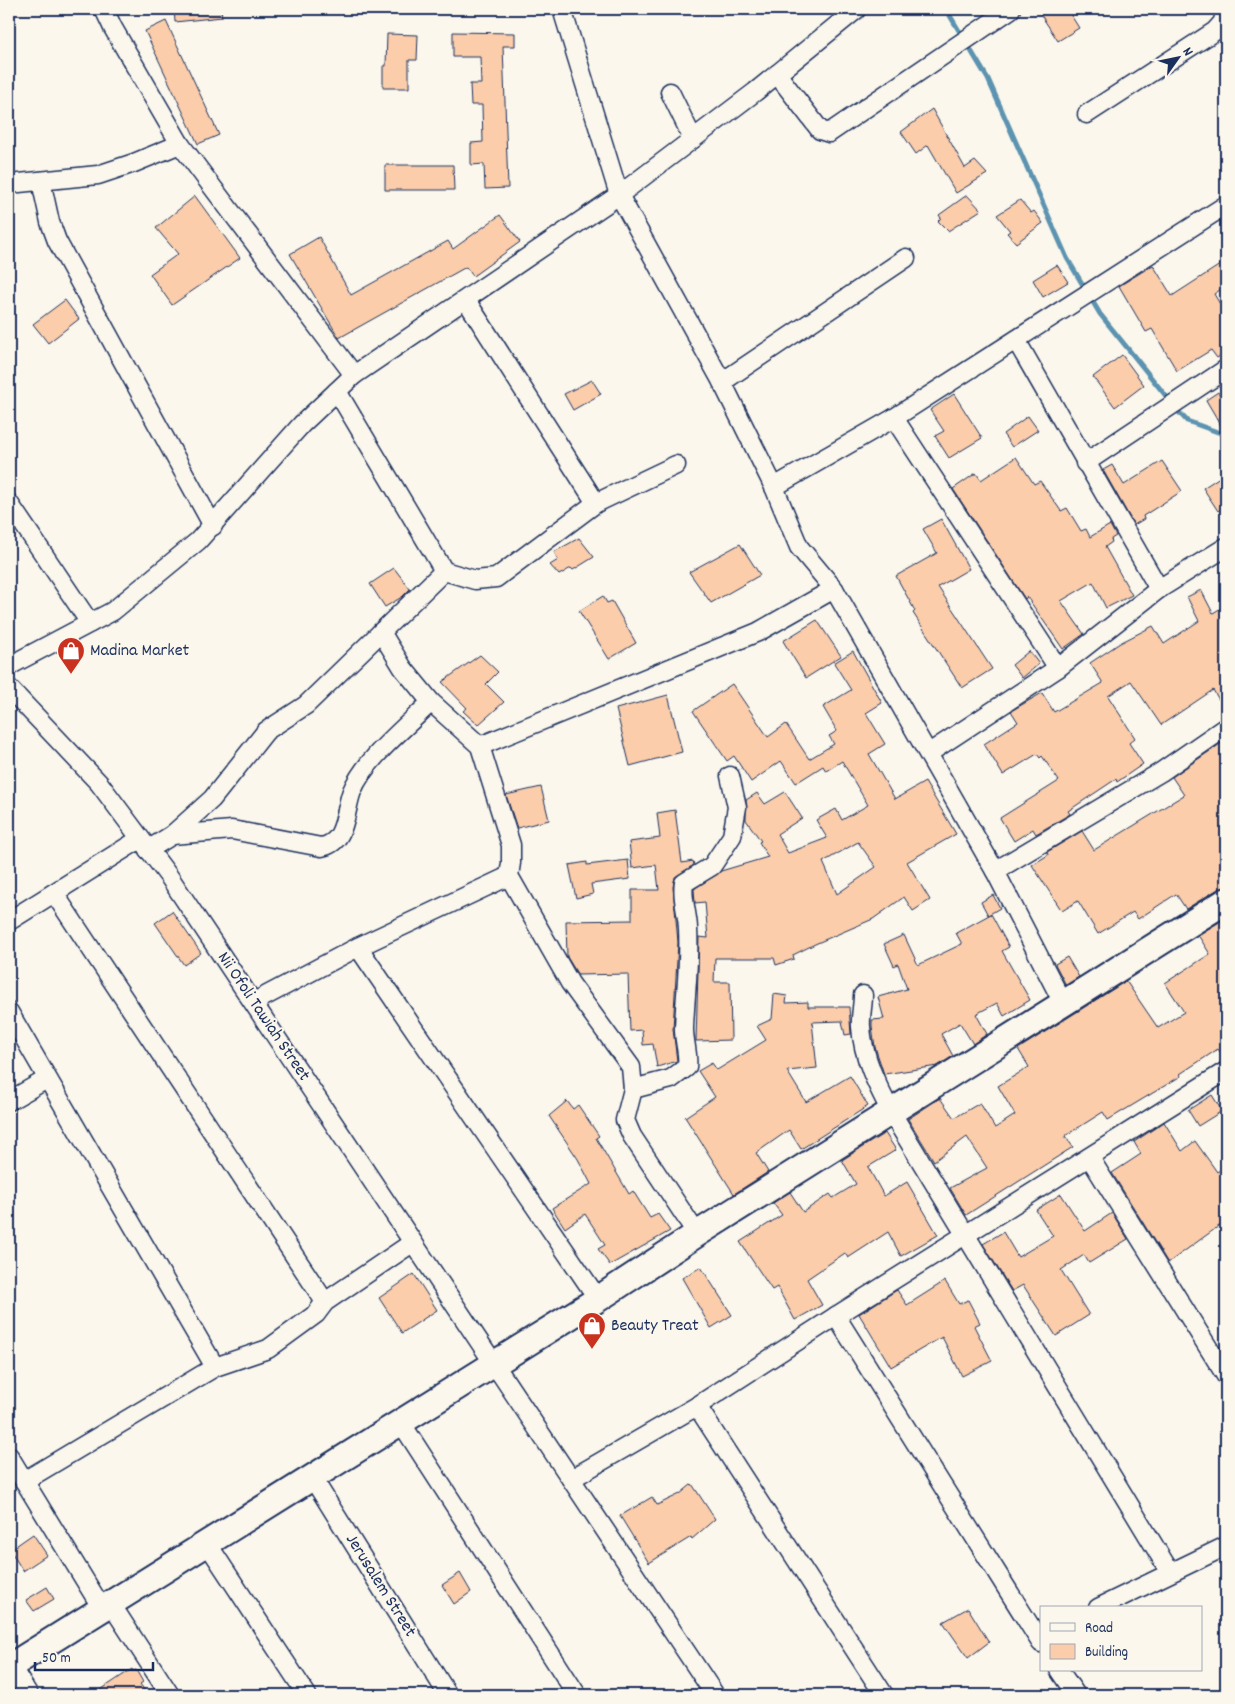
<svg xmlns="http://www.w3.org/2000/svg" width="1235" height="1704" viewBox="0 0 1235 1704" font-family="Dekko,sans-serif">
	<rect width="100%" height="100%" fill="#fbf7ec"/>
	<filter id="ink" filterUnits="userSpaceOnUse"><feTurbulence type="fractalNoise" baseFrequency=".02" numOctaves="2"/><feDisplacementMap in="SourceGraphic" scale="10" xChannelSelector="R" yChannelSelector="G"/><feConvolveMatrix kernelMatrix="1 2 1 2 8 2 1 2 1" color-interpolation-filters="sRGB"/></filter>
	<g filter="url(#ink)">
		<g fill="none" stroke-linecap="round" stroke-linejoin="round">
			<!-- stream -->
			<g stroke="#5c93b0" stroke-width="5">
				<path d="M946 9 988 79 1067 258 1100 314 1170 401"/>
				<path d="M1175 408 1187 421 1226 435"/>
			</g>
		</g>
		<!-- building -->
		<g fill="#fbcdaa" stroke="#1b2f5e" fill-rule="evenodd">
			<path d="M174 9H221L222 17 175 22Z"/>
			<path d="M1037 9H1067L1079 28 1058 41Z"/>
			<path d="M166 21 219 135 198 144 145 31Z"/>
			<path d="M453 32 515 33V46H503L508 188 485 189 484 164 471 165V143L483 142 482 105H471L470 84H481L480 57H453Z"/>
			<path d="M387 34 418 35 417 60H409V88H383V66H386Z"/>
			<path d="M932 109 965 168 975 161 987 174 956 193 928 145 916 154 901 132Z"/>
			<path d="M385 165H453L454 190H385Z"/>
			<path d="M967 195 981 210 948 231 938 221 941 218 939 215Z"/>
			<path d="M195 196 240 258 172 305 150 274 178 254 156 228Z"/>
			<path d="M1020 200 1031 213 1034 211 1043 223 1016 243 1007 233 1010 231 997 215Z"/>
			<path d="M500 215 520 242 473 276 466 267 339 338 290 254 319 237 351 295 448 241 453 249Z"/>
			<path d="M1226 261V286L1214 294 1226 314V352L1217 358 1211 350 1177 371 1152 329 1146 332 1119 286 1153 265 1172 296Z"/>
			<path d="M1057 265 1068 282 1043 297 1033 280Z"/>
			<path d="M65 300 79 319 48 343 33 324Z"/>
			<path d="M1122 355 1144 385 1115 407 1093 377Z"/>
			<path d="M592 380 601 394 573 410 564 394Z"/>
			<path d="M1218 392 1226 405V434L1206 400Z"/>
			<path d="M954 394 982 438 949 458 935 436 944 431 930 410Z"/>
			<path d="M1028 416 1038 430 1012 447 1003 434Z"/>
			<path d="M1016 457 1034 484 1040 481 1061 511 1067 508 1081 531 1086 529 1090 537 1110 525 1116 536 1111 539 1112 542 1105 547 1132 595 1106 608 1093 582 1061 601 1084 634 1063 649 1027 597 1025 599 953 489 976 473 981 480Z"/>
			<path d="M1162 461 1182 491 1143 516 1144 519 1134 525 1103 470 1112 465 1124 485Z"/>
			<path d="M1226 473V506L1218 511 1203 488Z"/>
			<path d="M941 519 969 569 938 587 992 669 962 688 913 613 915 611 896 576 937 553 923 529Z"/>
			<path d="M579 538 594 557 573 570 571 568 559 575 550 565 558 560 554 552Z"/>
			<path d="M740 544 760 575 711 603 689 572Z"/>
			<path d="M394 568 410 589 402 597 385 607 370 584Z"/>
			<path d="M1201 590 1213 613 1226 605V711L1213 690 1161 725 1131 681 1108 696 1135 738 1129 743 1143 764 1117 782 1116 779 1068 811 1070 814 1036 834 1033 829 1014 841 1000 818 1059 781 1042 756 1040 758 1037 754 1003 775 984 744 1018 722 1011 711 1042 693 1054 712 1103 683 1090 663 1120 643 1153 626 1164 644 1199 621 1187 597Z"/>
			<path d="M603 596 607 603 612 601 636 643 609 659 579 611Z"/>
			<path d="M817 620 841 656 806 678 783 641Z"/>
			<path d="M853 651 882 703 866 713 885 744 869 754 895 799 925 782 956 834 907 862 930 900 913 911 904 897 873 919 815 944 793 955 794 959 776 965 774 958H715L714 982H730L731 1040 696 1041 699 937 708 938 705 902 695 903 694 889 721 871 768 857 759 842 761 841 746 820V800L757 793 765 804 785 792 802 818 777 834 788 853 827 838 816 820 836 809 842 820 868 805 842 761 826 771 823 766 796 783 781 761 751 782 734 756 727 761 693 711 732 684 768 737 786 724 809 759 834 744 829 736 837 731 823 707 851 690 834 663ZM858 842 876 867 837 894 823 862Z"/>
			<path d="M1029 651 1039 664 1022 678 1012 665Z"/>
			<path d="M480 655 498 672 486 684 504 702 478 725 463 711 467 708 442 682Z"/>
			<path d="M668 695 682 752 630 766 616 709Z"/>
			<path d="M1226 740V887L1218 889 1186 909 1176 894 1138 919 1133 912 1098 934 1078 901 1062 911 1032 865 1048 855 1047 852 1082 831 1094 850 1184 795 1172 777Z"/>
			<path d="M541 787 549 820 517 828 506 795Z"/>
			<path d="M675 810 682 863 693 861 694 865 675 877 673 887 678 942 673 1029 677 1061 657 1067 653 1044 643 1045 642 1030 630 1031 628 974 578 975 567 957 566 921 632 920V890H659L656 865 632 868 629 842 660 838 657 813Z"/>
			<path d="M628 860 630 879 591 884 593 894 576 898 569 865 587 862V865Z"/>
			<path d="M993 895 1000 908 988 915 981 902Z"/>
			<path d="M172 911 201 953 184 965 155 923Z"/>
			<path d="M991 914 1009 947 1002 951 1030 1000 1004 1016 997 1003 976 1014 987 1034 973 1044 960 1023 941 1034 953 1056 938 1066 884 1074 875 1047 872 1026V1020L884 1019 878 997 907 989 898 964 894 966 884 944 904 935 918 965 962 944 956 933Z"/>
			<path d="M1226 918V1060L1218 1049 1180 1074 1181 1076 1108 1120 1103 1112 1065 1136 1073 1147 966 1215 950 1188 987 1168 967 1137 934 1161 908 1119 940 1098 954 1118 980 1103 995 1128 1015 1115 998 1086 1029 1067 1018 1049 1126 981 1158 1028 1184 1012 1165 983 1210 954 1198 935Z"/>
			<path d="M1067 957 1079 977 1066 985 1055 964Z"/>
			<path d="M774 994 787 996 786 1003 808 1002V1007H849L851 1034 845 1035 842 1021 812 1022 817 1068 787 1071 806 1102 850 1076 868 1106 801 1149 789 1130 756 1153 768 1172 734 1194 685 1117 715 1097 698 1071 712 1063 717 1070 766 1040 757 1026 772 1019Z"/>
			<path d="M1212 1095 1222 1111 1198 1126 1188 1110Z"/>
			<path d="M567 1101 573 1109 578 1105 599 1136 596 1138 629 1194 633 1191 650 1218 658 1214 670 1231 610 1265 598 1249 605 1245 585 1214 565 1228 552 1208 591 1184 578 1159 549 1116Z"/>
			<path d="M1164 1122 1182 1151 1195 1141 1217 1172 1226 1166V1221L1168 1263 1112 1173 1141 1154 1134 1142Z"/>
			<path d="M885 1133 896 1150 868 1167 884 1196 907 1182 938 1235 901 1256 888 1232 848 1258 845 1253 807 1279 822 1305 795 1320 777 1287 772 1290 740 1242 782 1215 773 1203 790 1192 803 1212 830 1194 833 1198 856 1184 842 1160Z"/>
			<path d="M1061 1194 1085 1231 1112 1213 1128 1239 1089 1263 1084 1255 1061 1270 1089 1315 1056 1336 1023 1285 1012 1291 983 1244 1003 1232 1018 1257 1053 1236 1036 1210Z"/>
			<path d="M701 1267 732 1315 711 1328 682 1278Z"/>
			<path d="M414 1274 437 1310 402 1333 379 1298Z"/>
			<path d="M945 1281 959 1304 968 1300 980 1323 974 1326 992 1361 962 1376 942 1337 891 1367 859 1314 897 1290 907 1305Z"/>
			<path d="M692 1484 715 1519 692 1539 691 1537 649 1563 620 1516 652 1497 657 1505 680 1494Z"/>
			<path d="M33 1534 47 1555 23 1571 10 1550Z"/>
			<path d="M460 1573 471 1592 454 1604 442 1585Z"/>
			<path d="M47 1587 54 1599 34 1611 26 1600Z"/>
			<path d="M968 1608 989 1642 968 1658 943 1622Z"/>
			<path d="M132 1669 133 1671 136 1670 143 1682 140 1684 148 1695H93Z"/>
		</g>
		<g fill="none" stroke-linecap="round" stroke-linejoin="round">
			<defs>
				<g id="street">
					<path d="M104 9 113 28 180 144 354 375"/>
					<path d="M562 9 619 195 722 382 774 487 799 547 834 589 995 871 1064 1005"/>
					<path d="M777 74 820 130 829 133 1011 9"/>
					<path d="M670 92 693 139"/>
					<path d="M1087 114 1215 31 1223 22 1225 9"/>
					<path d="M41 181 50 222 57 241 213 526"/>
					<path d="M9 184 98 175 134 163 180 144"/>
					<path d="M466 300 596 503"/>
					<path d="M1016 340 1159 589"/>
					<path d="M722 382 906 258"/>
					<path d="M337 391 444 571 475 580 496 578 596 503 676 465"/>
					<path d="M894 418 1058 668"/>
					<path d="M1085 463 1226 369"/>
					<path d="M774 487 894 418 1226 205"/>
					<path d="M9 503 90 623"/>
					<path d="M381 632 403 668 431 702 480 746 511 845V863L509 876 570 983 631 1067 633 1089 625 1120 632 1136 697 1234"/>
					<path d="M9 666 113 611 198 541 302 424 354 375 619 195 755 92 857 9"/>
					<path d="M9 688 99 783 170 878 715 1695"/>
					<path d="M480 746 758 632 834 589"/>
					<path d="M929 753 1058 668 1159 589 1226 547"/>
					<path d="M172 835 232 830 321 847C347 843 344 812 352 791 365 759 406 727 431 702"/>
					<path d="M148 850 172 835 212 799 266 731 306 705 444 571"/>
					<path d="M995 871 1161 772 1226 727"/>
					<path d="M54 893 325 1302"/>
					<path d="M9 921 140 839"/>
					<path d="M358 947 598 1299"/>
					<path d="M863 995C863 1006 860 1017 861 1027 863 1058 877 1085 891 1112L1170 1572"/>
					<path d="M254 1002 358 947 509 876"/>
					<path d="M9 1012 215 1367"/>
					<path d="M633 1089 671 1079 687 1067C689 1054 684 1043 684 1029 685 996 690 963 688 929 688 915 681 897 684 883L712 866 732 836 737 807 730 776"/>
					<path d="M9 1101 47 1079"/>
					<path d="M1090 1158 1226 1376"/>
					<path d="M836 1316 1041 1643"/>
					<path d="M697 1406 884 1695"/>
					<path d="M400 1421 577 1695"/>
					<path d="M9 1456 103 1610"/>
					<path d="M312 1477 448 1695"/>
					<path d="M571 1479 697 1406 836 1316 1226 1071"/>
					<path d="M24 1481 215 1367 268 1349 316 1314 325 1302 412 1243"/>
					<path d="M207 1543 307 1695"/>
					<path d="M111 1604 170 1695"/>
					<path d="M1098 1608 1226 1546"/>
					<path d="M9 1663 29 1695"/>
					<path d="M1059 1670 1076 1695"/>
				</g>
				<path id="secondary" d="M9 1667 598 1299 697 1234 1226 901"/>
			</defs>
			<!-- street casing -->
			<use href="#street" stroke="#1b2f5e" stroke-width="21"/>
			<!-- secondary casing -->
			<use href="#secondary" stroke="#1b2f5e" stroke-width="29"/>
			<!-- street -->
			<use href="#street" stroke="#fbf7ec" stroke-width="18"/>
			<!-- secondary -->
			<use href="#secondary" stroke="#fbf7ec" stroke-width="25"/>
		</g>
	</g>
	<!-- icons -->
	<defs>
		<symbol id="shop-pin" viewBox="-11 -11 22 30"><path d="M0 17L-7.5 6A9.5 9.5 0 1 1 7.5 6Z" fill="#c8321e" stroke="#fbf7ec"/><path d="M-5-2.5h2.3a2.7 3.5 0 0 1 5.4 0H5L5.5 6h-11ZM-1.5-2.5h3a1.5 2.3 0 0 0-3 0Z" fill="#fff"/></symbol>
	</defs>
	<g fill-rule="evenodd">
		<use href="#shop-pin" x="55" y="635" width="32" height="43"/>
		<use href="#shop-pin" x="576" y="1310" width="32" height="43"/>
	</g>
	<g text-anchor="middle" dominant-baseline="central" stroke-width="4" stroke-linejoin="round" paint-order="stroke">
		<!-- poi labels -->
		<g font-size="18" fill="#1b2f5e" stroke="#fbf7ec" text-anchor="start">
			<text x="90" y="651">Madina Market</text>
			<text x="611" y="1326">Beauty Treat</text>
		</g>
		<!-- street labels -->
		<g font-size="18" fill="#1b2f5e" stroke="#fbf7ec">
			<text transform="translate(263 1017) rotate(56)">Nii Ofoli Tawiah Street</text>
			<text transform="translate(380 1586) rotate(58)">Jerusalem Street</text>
		</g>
	</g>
	<!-- margin -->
	<rect width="1235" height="1704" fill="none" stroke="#fbf7ec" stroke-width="30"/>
	<rect x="15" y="15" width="1205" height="1674" fill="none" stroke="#1b2f5e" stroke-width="2" filter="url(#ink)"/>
	<!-- legend -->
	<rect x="1040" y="1606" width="162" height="65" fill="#fbf7ec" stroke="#a1a7b3"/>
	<rect x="1050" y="1623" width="25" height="8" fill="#fbf7ec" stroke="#a1a7b3"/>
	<text x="1085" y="1632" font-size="15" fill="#1b2f5e">Road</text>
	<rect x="1050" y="1644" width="25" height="15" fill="#fbcdaa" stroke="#a1a7b3"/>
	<text x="1085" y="1656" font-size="15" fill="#1b2f5e">Building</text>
	<!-- north arrow -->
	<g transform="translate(1178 58) rotate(57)" stroke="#fbf7ec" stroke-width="4" paint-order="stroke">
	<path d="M0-4L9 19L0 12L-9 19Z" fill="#1b2f5e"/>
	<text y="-8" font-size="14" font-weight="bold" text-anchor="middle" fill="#1b2f5e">N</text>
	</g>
	<!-- scale -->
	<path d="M35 1662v8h118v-8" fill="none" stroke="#1b2f5e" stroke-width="2.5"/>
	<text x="42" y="1662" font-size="15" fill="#1b2f5e" stroke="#fbf7ec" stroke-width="4" paint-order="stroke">50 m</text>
</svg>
